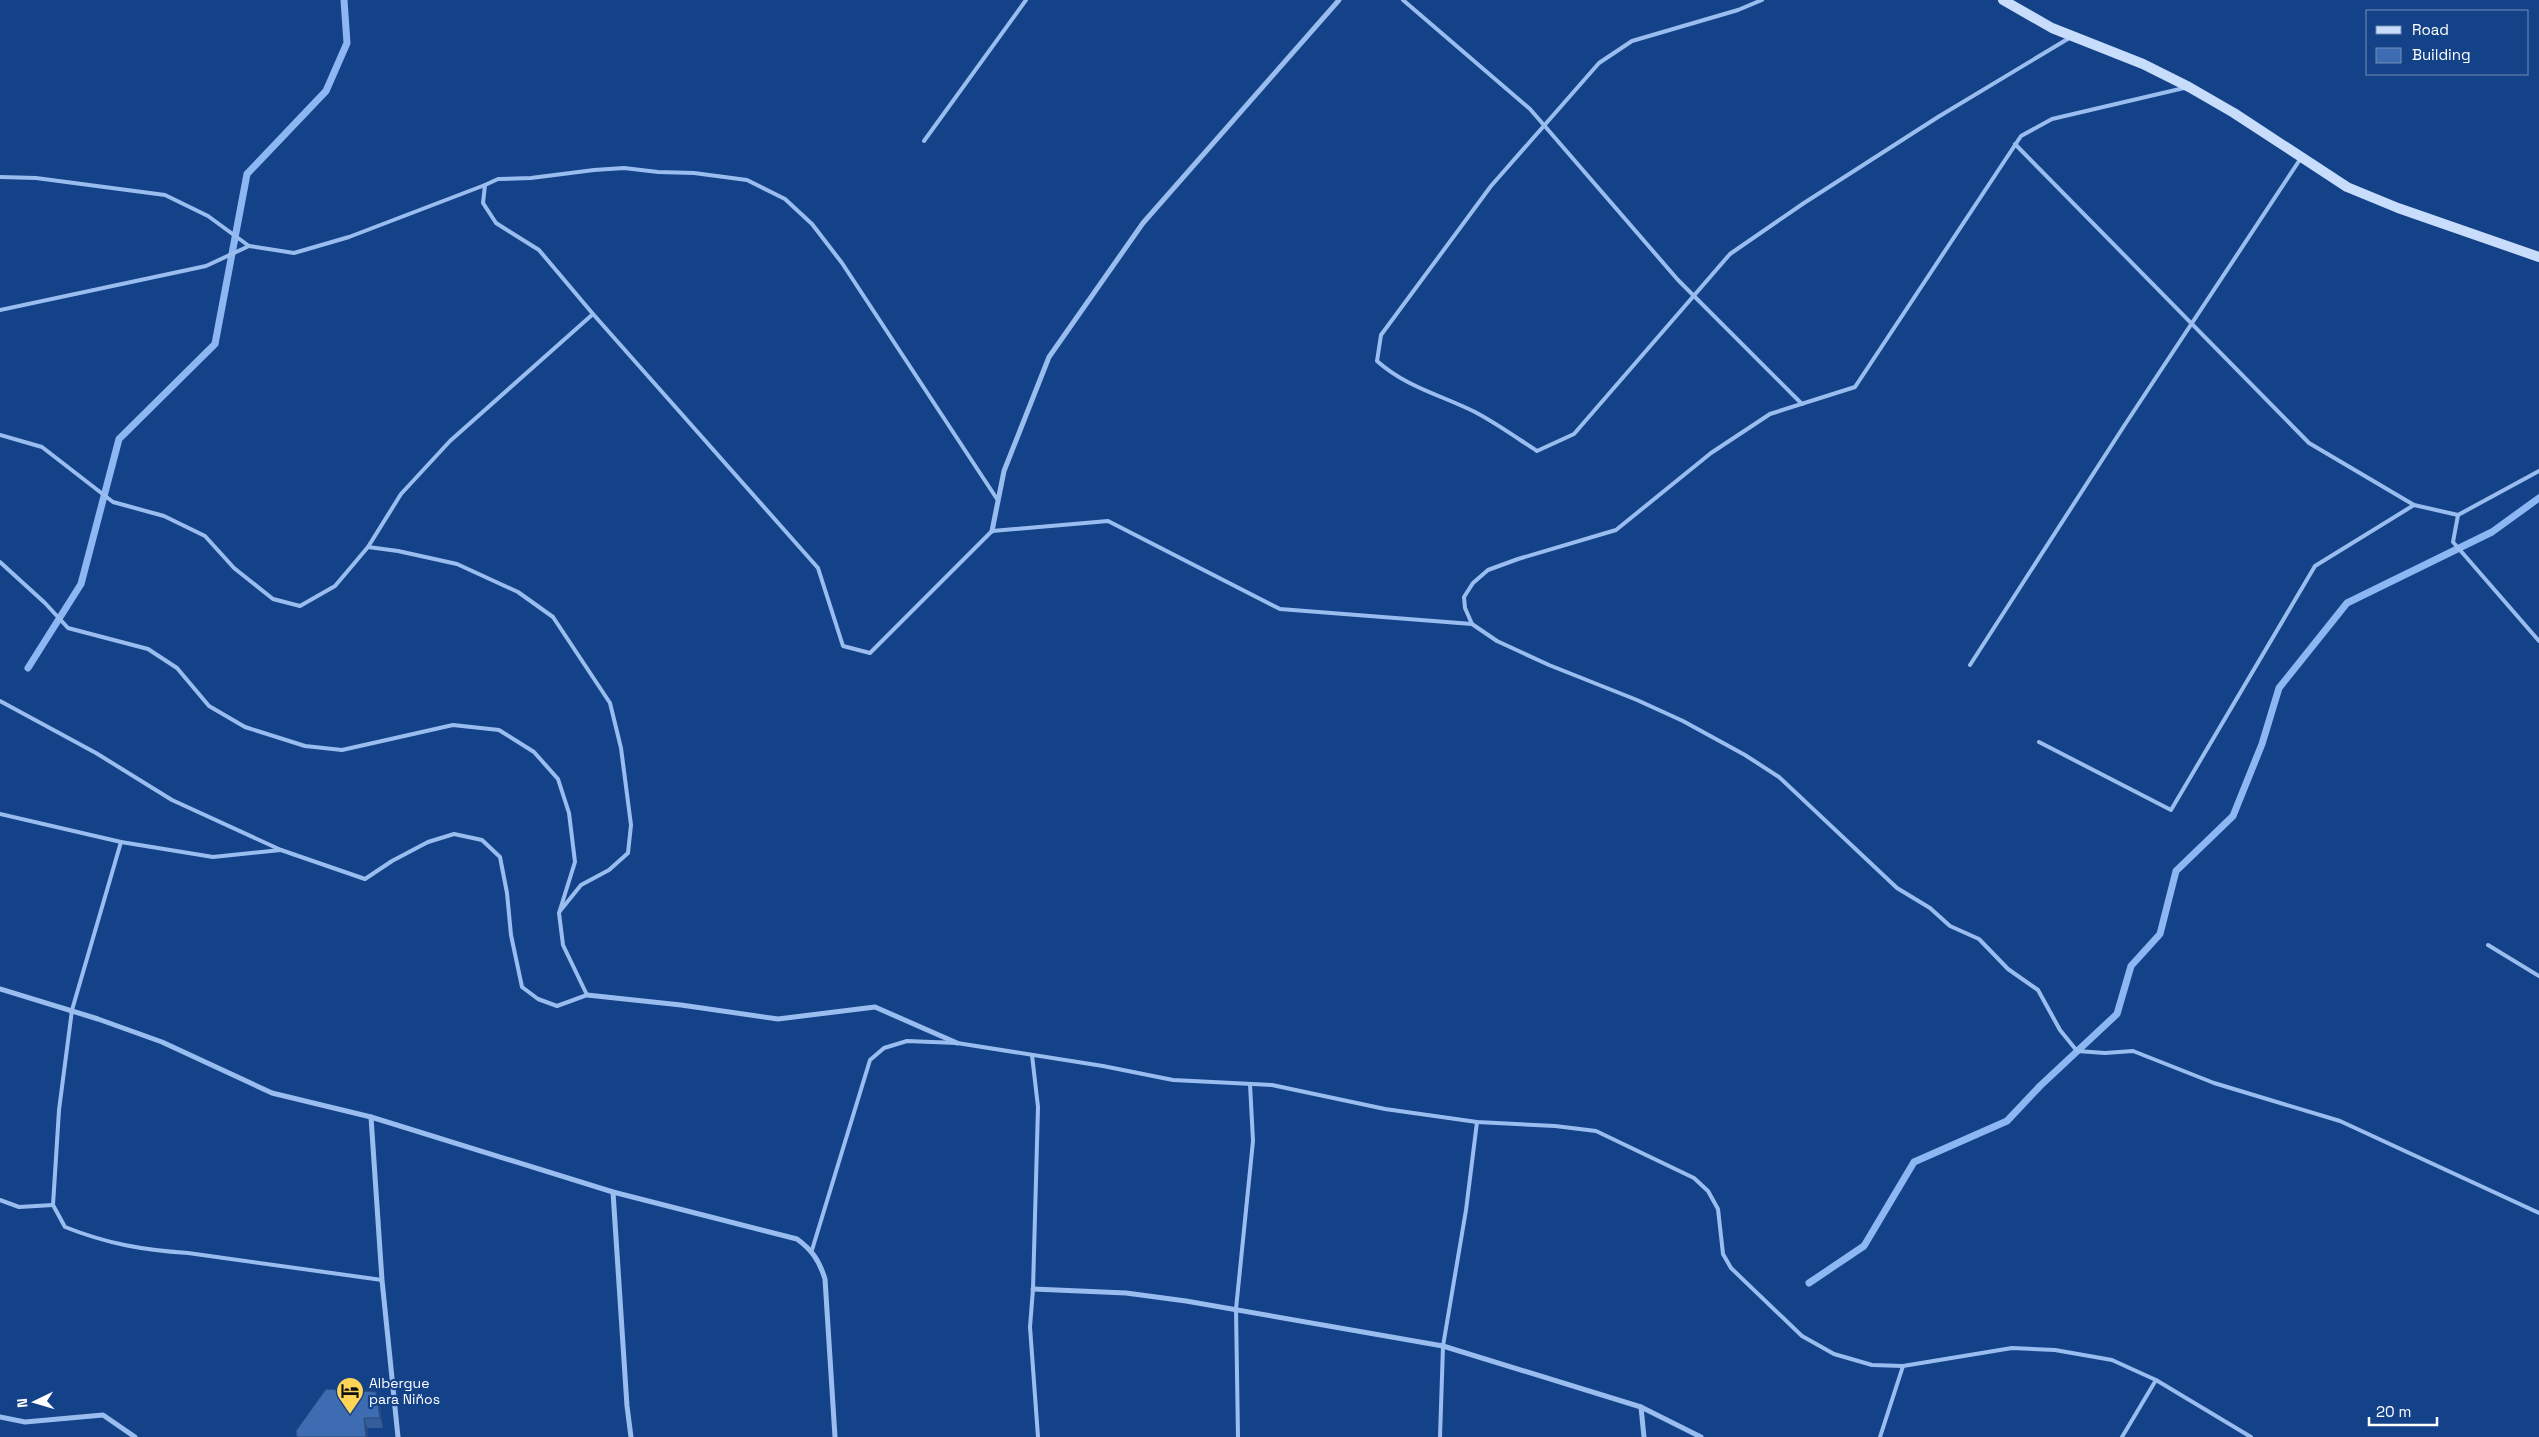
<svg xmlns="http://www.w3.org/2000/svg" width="2539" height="1437" viewBox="0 0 2539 1437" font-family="'Space Grotesk',sans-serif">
	<rect width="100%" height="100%" fill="#144288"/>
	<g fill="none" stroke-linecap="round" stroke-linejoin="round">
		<!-- stream -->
		<g stroke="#8cb7f2" stroke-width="7">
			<path d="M28 668 81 584 119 439 215 344 247 174 326 91 347 43 344 0"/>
			<path d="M1809 1283 1864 1246 1914 1162 2007 1121 2040 1086 2117 1014 2131 966 2160 934 2176 871 2233 816 2262 744 2279 688 2347 603 2492 532 2539 498"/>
		</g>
		<!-- lane -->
		<g stroke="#9abdef" stroke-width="4">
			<path d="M1403 0 1530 109 1678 280 1802 404"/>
			<path d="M1762 0 1738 10 1632 41 1599 63 1491 186 1381 335 1377 361C1406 387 1441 395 1475 412 1496 423 1517 438 1537 451L1574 434 1730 254 1804 203 1938 117 2071 37"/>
			<path d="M2184 88 2052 119 2021 136 1855 387 1770 414 1711 453 1616 530 1518 559 1488 570 1473 583 1464 597 1465 608 1472 624 1497 641 1549 665 1637 700 1683 721 1745 755 1779 777 1897 888 1930 908 1950 926 1979 939 2008 969 2038 990 2060 1030 2077 1051 2105 1053 2133 1051 2214 1083 2340 1121 2539 1213"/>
			<path d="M924 141 1026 0"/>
			<path d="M2015 144 2309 443 2414 505 2458 515 2539 471"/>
			<path d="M0 177 36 178 165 195 208 216 249 246 294 253 349 237 485 185"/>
			<path d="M0 310 206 266 249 246"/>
			<path d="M0 435 42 447 113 502 164 516 205 536 234 568 273 599 300 606 335 586 368 547 401 494 450 441 593 314"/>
			<path d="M997 499 842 263 812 224 785 199 747 180 694 173 658 172 624 168 594 170 531 178 498 179 485 185 483 203 496 223 539 250 593 314 818 568 843 646 870 653 992 531 1108 521 1280 609 1472 624"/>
			<path d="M2458 515 2453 542 2539 641"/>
			<path d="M368 547 398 551 457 564 518 592 553 617 610 703 621 748 631 825 628 853 609 870 581 885 560 911"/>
			<path d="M0 562 45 603 68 628 148 649 177 668 209 706 245 727 305 746 342 750 453 725 499 730 534 752 558 779 569 813 575 862 559 913 563 945 587 995 557 1006 538 999 522 987 511 935 507 893 500 857 482 840 454 834 428 842 392 861 365 879 281 850 172 800 96 753 0 701"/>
			<path d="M1970 665 2124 426 2301 158"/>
			<path d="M2039 742 2171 810 2315 566 2414 505"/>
			<path d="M0 814 121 842 213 857 281 850"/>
			<path d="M121 842 72 1010 59 1110 53 1205 65 1227C108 1244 143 1250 188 1253L382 1280"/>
			<path d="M2488 945 2539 976"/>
			<path d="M1032 1055 1038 1107 1033 1289 1030 1327 1038 1437"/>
			<path d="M0 1200 19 1207 53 1205"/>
			<path d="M812 1250 870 1060 884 1048 907 1041 957 1043 1103 1066 1173 1080 1272 1085 1385 1109 1477 1122 1555 1126 1596 1131 1694 1178 1708 1191 1718 1209 1723 1254 1731 1268 1802 1336 1834 1354 1872 1365 1903 1366 2012 1348 2055 1350 2112 1360 2156 1380 2251 1437"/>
			<path d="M1238 1437 1236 1309 1253 1141 1250 1084"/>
			<path d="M1440 1437 1443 1346 1466 1210 1477 1122"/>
			<path d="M1880 1437 1903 1366"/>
			<path d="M2122 1437 2156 1380"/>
		</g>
		<!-- street -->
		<g stroke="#9abdef" stroke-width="5">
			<path d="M992 531 1004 471 1049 357 1143 223 1339 0"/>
			<path d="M0 989 98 1019 162 1042 272 1093 371 1117 613 1192 797 1239C812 1250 819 1260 825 1279L835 1437"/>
			<path d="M587 995 681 1005 778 1019 875 1007 957 1043"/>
			<path d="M371 1117 382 1280 398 1437"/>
			<path d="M613 1192 627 1406 631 1437"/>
			<path d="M1033 1289 1126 1293 1186 1301 1443 1346 1641 1407 1701 1437"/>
			<path d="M1641 1407 1644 1437"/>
			<path d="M0 1417 25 1422 103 1415 135 1437"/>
		</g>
		<!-- secondary -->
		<path stroke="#c8dcfb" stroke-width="10" d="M2003 0 2052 28 2143 64 2189 87 2234 113 2347 187 2398 208 2539 257"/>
	</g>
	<!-- wall -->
	<path fill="#345d99" d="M376 1392 379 1402 383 1428H367L368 1437H297Z"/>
	<!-- shaded-wall -->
	<g fill="#2b4c7d">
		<path d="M376 1392 379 1402 383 1428 380 1418Z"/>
		<path d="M364 1418 367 1428 368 1437H366Z"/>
	</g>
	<!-- building -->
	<path fill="#3d6cb2" stroke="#2b4c7d" d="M326 1389 376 1392 380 1418H364L366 1437H297L296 1431Z"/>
	<!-- icons -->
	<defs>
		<symbol id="hotel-pin" viewBox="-11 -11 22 30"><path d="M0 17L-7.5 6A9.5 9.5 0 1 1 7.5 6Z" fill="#ffd558" stroke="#144288"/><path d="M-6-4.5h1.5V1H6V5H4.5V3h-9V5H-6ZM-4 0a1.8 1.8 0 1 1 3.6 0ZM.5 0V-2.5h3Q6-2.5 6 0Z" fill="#111"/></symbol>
	</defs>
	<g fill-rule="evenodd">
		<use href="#hotel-pin" x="334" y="1375" width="32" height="43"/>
	</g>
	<g text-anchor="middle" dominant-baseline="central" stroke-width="4.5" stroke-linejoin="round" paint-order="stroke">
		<!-- poi labels -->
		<g font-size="14" fill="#fff" stroke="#144288" text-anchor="start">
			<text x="369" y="1383">Albergue<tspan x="369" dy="16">para Niños</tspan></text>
		</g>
	</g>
	<!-- legend -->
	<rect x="2366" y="10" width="162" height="65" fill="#144288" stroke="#728eb8"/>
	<rect x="2376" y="26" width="25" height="8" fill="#c8dcfb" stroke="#728eb8"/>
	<text x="2412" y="35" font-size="15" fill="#ffffff">Road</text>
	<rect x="2376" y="48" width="25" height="15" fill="#3d6cb2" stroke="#728eb8"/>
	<text x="2412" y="60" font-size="15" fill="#ffffff">Building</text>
	<!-- north arrow -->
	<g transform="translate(35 1402) rotate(265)" stroke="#144288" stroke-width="4" paint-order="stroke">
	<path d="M0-4L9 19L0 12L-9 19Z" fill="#ffffff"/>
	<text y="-8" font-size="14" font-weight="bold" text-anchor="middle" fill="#ffffff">N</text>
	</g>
	<!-- scale -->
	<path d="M2369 1417v8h68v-8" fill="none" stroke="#ffffff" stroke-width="2.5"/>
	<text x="2376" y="1417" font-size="15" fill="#ffffff" stroke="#144288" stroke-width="4" paint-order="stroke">20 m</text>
</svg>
